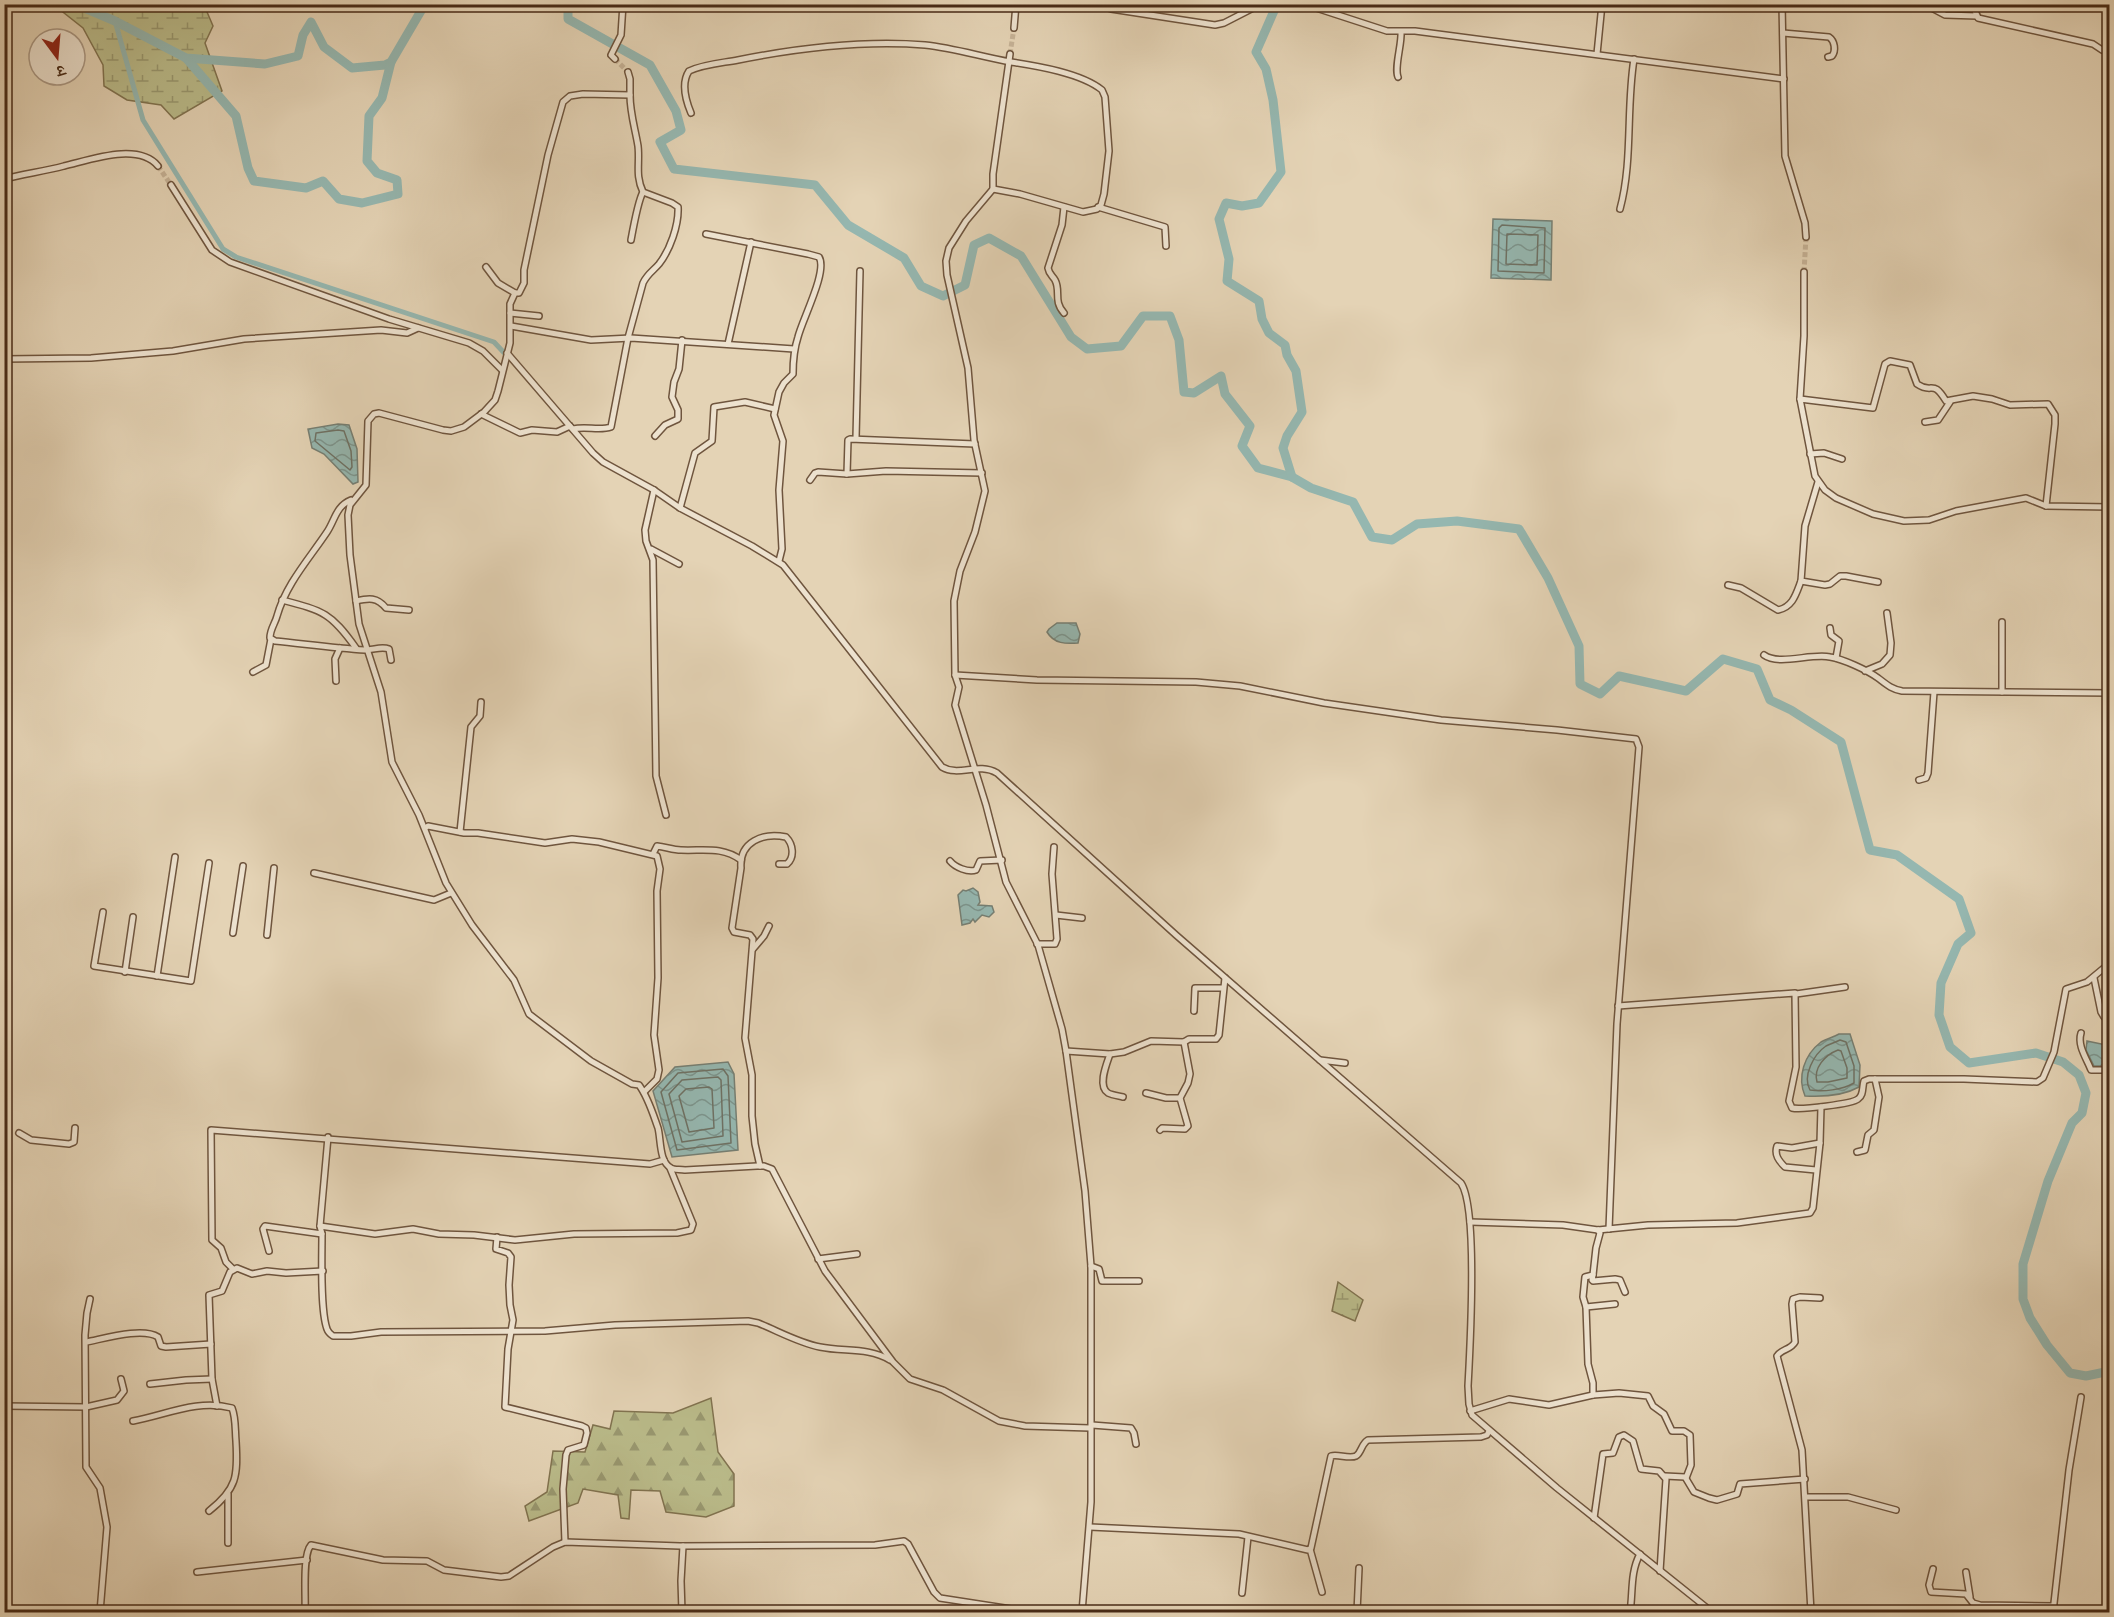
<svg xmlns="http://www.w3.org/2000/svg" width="2114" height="1617" viewBox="0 0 2114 1617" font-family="'EB Garamond','Noto Serif Devanagari',serif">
	<defs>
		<pattern id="forest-firs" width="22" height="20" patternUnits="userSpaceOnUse" patternTransform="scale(1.5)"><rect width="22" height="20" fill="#babb8a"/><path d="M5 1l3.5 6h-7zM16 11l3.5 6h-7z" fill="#999870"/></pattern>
		<pattern id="wetland-marsh" width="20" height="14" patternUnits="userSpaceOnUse" patternTransform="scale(1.5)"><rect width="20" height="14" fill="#babb8a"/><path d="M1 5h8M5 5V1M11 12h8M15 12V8" fill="none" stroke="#999870"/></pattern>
		<pattern id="water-waves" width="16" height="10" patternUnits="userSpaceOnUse" patternTransform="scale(1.5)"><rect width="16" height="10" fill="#95b7b0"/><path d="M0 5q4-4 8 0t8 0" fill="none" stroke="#7c958e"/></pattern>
	</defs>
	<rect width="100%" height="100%" fill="#e4d3b5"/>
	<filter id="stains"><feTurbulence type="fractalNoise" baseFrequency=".00333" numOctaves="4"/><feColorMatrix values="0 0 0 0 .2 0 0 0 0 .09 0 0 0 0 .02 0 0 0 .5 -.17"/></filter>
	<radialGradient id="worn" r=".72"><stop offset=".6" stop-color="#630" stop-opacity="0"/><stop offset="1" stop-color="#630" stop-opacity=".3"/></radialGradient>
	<!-- forest -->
	<path fill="url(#forest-firs)" stroke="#817350" stroke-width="1.5" d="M711 1398 718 1452 734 1474V1506L706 1517 666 1512 660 1491 631 1490 629 1519 621 1518 618 1495 583 1489 578 1503 529 1521 525 1506 547 1492 553 1451 585 1452 593 1425 610 1429 614 1411 673 1413Z"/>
	<!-- wetland -->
	<g fill="url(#wetland-marsh)" stroke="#817350" stroke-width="1.5">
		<path d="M54 5H204L213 26 205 43 222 91 174 119 161 105 127 100 104 86 103 65 83 28Z"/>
		<path d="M1338 1282 1363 1300 1355 1321 1332 1311Z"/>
	</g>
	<!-- water -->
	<g fill="url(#water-waves)" stroke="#767f73" stroke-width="1.5">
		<path d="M1493 219 1552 221 1551 280 1491 278Z"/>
		<path d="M338 424 349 425 357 449 358 482 353 484 324 454 312 448 308 429Z"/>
		<path d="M1057 623H1076L1080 634 1078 643C1066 644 1054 644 1047 632L1049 629Z"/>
		<path d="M973 888 978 892 980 902 978 905 992 906 994 912 989 917 982 915 975 922 973 919 970 923 962 925 958 895 963 890 966 891Z"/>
		<path d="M1839 1034H1850L1860 1065 1859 1087C1843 1096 1823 1097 1805 1096 1797 1077 1804 1055 1821 1042 1826 1039 1834 1037 1839 1034Z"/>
		<path d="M2087 1041 2106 1045 2109 1044V1060L2100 1066H2094L2086 1050Z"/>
		<path d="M728 1062 734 1074 738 1150 672 1157 653 1091 675 1067Z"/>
	</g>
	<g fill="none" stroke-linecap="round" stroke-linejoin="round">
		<!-- shore -->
		<g stroke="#6e7164" stroke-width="1.5">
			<path d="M1502 225 1545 228 1544 273 1498 271 1499 228Z"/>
			<path d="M1507 234 1538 235 1537 265 1506 264Z"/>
			<path d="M338 430 344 431 351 451 352 467 350 470 315 441 316 433Z"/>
			<path d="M1840 1040 1846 1042 1854 1066V1083C1842 1090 1823 1092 1810 1090 1802 1076 1814 1054 1826 1046 1830 1044 1836 1042 1840 1040Z"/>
			<path d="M1838 1050 1841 1051 1847 1068V1078L1828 1082H1817C1813 1068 1825 1055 1838 1050Z"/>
			<path d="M723 1069 728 1076 731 1143 677 1150 661 1092 678 1073Z"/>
			<path d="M718 1077 721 1080 723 1136 682 1142 669 1094 682 1080Z"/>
			<path d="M709 1087 712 1089 714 1128 689 1132 679 1096 686 1089Z"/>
		</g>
		<!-- canal -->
		<path stroke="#95b7b0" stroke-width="5" d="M115 21 143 120 223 249 236 257 494 342 508 357"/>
		<!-- river -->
		<g stroke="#95b7b0" stroke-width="9">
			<path d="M75 4 115 21 186 58 265 64 298 56 303 35 311 22 324 47 352 68 385 65 391 62 425 4"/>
			<path d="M433 4 457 6 461 4"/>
			<path d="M568 4V19L650 65 676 111 681 130 660 142 674 169 815 185 848 225 904 258 921 286 943 296 965 285 974 245 989 238 1021 256 1071 337 1087 349 1121 346 1143 316H1170L1179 340 1184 392 1194 393 1221 376 1225 394 1250 426 1242 446 1258 468 1292 477 1311 488 1353 502 1372 537 1392 540 1417 524 1457 521 1519 529 1548 578 1579 646 1580 684 1600 694 1619 676 1686 691 1723 659 1757 669 1770 700 1791 710 1841 742 1870 850 1897 855 1959 899 1971 933 1958 944 1941 983 1939 1015 1950 1047 1969 1063 2036 1053 2063 1062 2079 1075 2086 1093 2082 1113 2072 1123 2048 1181 2023 1264V1299L2030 1318 2047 1345 2070 1373 2086 1376 2110 1371"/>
			<path d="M1277 4 1256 52 1266 69 1273 100 1281 172 1259 203 1242 206 1226 203 1219 219 1229 259 1227 281 1259 301 1262 319 1269 333 1285 345 1287 355 1296 371 1302 412 1287 436 1283 448 1292 477"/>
			<path d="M186 58 236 116 248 168 254 181 306 188 323 181 339 199 362 203 398 194 397 180 377 173 367 161 369 116 382 98 391 62"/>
		</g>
		<!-- street-tunnel -->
		<g stroke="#c5b195" stroke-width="5" stroke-dasharray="5 2.5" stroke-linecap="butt">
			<path d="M1010 54 1014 28"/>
			<path d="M615 59 628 72"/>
			<path d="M158 166 171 185"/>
			<path d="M1804 272 1806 237"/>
		</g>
		<defs>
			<g id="street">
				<path d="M1096 4 1111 9 1215 25 1224 23 1261 4"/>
				<path d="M1304 4 1387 31H1415L1784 79"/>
				<path d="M1782 4 1785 156 1805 223 1806 237"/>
				<path d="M1979 4 1975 11 1978 18 2093 44 2102 50"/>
				<path d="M1926 5 1945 15 1977 16"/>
				<path d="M1014 28 1016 4"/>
				<path d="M1783 33 1829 37C1835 41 1836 51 1832 56L1828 57"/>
				<path d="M1010 54 993 174V189L966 221 949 248 946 261 947 275 968 368 974 440 985 491 975 532 960 571 954 601 955 675 959 687 955 705 986 805 1006 882 1038 945 1062 1029 1066 1051 1085 1191 1091 1266V1502L1082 1612"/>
				<path d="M1597 54 1602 4"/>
				<path d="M615 59 611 55 621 35 623 4"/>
				<path d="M628 72 630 79V95L583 94 570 96 563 102 548 155 524 270V283L519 293H515L510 304V343L498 391 495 400 484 412 464 427 451 431 443 430 379 413 374 414 368 421 366 485 350 505 348 515 350 555 359 624 381 692 392 762 419 815 446 883 472 925 514 980 529 1014 591 1061 632 1084 639 1085C648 1097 653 1114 658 1128 661 1139 659 1162 671 1168 674 1170 680 1169 685 1170L757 1166H764L772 1169 825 1271 893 1362 910 1379 943 1390 999 1421 1025 1426 1090 1428"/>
				<path d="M1398 77C1394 68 1402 44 1401 32"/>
				<path d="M630 95C630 113 635 128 638 146 640 163 635 175 643 192 639 199 633 229 631 240"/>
				<path d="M691 113C686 101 681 83 689 71 704 64 722 63 738 60 798 48 863 40 925 45 954 48 982 57 1011 62 1037 66 1081 73 1102 90L1105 97 1109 151 1104 194 1101 205 1097 209 1083 212 1020 194 993 189"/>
				<path d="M4 179C24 174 45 171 64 166 90 160 138 142 158 166"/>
				<path d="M171 185 212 250 230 262 389 319 469 343 483 351 502 370"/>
				<path d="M1098 207 1165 227 1166 246"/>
				<path d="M1620 209C1633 161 1626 109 1634 59"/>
				<path d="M706 234 808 254 819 257C828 271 802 320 798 337 794 349 793 361 793 374L784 383 779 392 774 415 783 441 779 490 782 549 779 561"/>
				<path d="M486 267 498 283 515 293"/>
				<path d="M1804 272V336L1800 399 1815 476 1825 490 1836 498 1873 514 1904 521 1929 520 1956 511 2026 498 2046 506 2110 507"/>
				<path d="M510 313 539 316"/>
				<path d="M1064 313C1053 301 1061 291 1055 280 1052 275 1049 274 1048 268L1062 225 1064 207"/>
				<path d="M511 326 591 340 631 338 794 349"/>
				<path d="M728 344 751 242"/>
				<path d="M507 353 593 453 603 462 654 490 680 508 752 546 783 565 942 767C959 777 978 762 997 773L1176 935 1461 1183C1478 1208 1470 1350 1468 1386L1469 1404 1472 1415 1557 1488 1712 1612"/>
				<path d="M4 359 91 358 173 351 244 339 381 330 407 333 418 328"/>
				<path d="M1800 399 1873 408 1885 364 1890 361 1910 365 1917 384C1933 395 1932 378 1946 401L1973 396 1992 399 2010 405 2048 404 2055 415V424L2046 506"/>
				<path d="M481 414 520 433 532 430 557 432 570 426"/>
				<path d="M1925 422 1938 420 1950 402"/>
				<path d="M573 429C586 426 600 431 611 427L628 338 643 283C647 274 654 270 659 264 670 250 679 225 678 207L672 203 643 192"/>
				<path d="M655 436 665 425 678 419V410L672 397 674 382 679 369 682 340"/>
				<path d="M856 438 860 271"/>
				<path d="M1810 454 1824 453 1842 459"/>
				<path d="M847 474 848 440 850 439 975 444"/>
				<path d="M810 480 815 473 818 472 847 474 886 471 982 473"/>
				<path d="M1818 482 1805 526 1801 581 1825 585 1830 584 1840 576H1846L1878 582"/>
				<path d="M654 490 645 530 646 541 653 560 656 776 666 815"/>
				<path d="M351 500C336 506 335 520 327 532 309 559 286 584 277 616 275 624 270 629 270 638L275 641C305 644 335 648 365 650 374 650 381 646 389 649L391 660"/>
				<path d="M680 508 695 453 712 441 714 407 745 402 775 409"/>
				<path d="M651 549 679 564"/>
				<path d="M1728 585 1741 588 1778 610C1793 607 1796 594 1801 581"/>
				<path d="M282 600C324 611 331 613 356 648"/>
				<path d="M356 601C369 598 377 597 386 608L409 610"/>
				<path d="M2002 622V692"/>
				<path d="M1830 628 1831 635 1839 641 1836 658"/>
				<path d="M1764 655C1779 666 1811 653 1830 657 1843 659 1867 670 1878 678 1886 684 1891 689 1902 691L2110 693"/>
				<path d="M1865 671 1882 664 1890 655 1891 643 1887 613"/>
				<path d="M253 672 266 665 271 639"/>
				<path d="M955 675 1037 680 1196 682 1240 686 1324 703 1441 720 1557 730 1636 739 1639 747 1617 1024 1609 1229"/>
				<path d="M336 681 335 659 340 648"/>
				<path d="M1919 780 1926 778 1928 773 1934 692"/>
				<path d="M425 828 428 826 464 833H478L545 843 572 839 599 842 657 856 660 869 657 891 658 978 654 1035 659 1070 657 1079 644 1092"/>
				<path d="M460 832 471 727 480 716 481 702"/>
				<path d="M653 854 657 846C666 847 673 850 681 850 703 851 722 846 741 860"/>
				<path d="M950 861C955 867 968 873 976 870L980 861 1002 860"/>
				<path d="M314 873 434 900 451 893"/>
				<path d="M103 912 94 966 191 981 209 863"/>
				<path d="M1056 915 1082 918"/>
				<path d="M233 933 243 866"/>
				<path d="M267 935 274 868"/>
				<path d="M1037 944H1055L1057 939 1052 874 1054 847"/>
				<path d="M753 949 764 936 769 926"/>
				<path d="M125 972 133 917"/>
				<path d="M157 976 175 857"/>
				<path d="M2094 978 2101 1012 2104 1017 2110 1018"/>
				<path d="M1796 994 1845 987"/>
				<path d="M1618 1006 1795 993 1796 1067 1789 1101 1792 1108C1801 1110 1852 1104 1858 1099 1864 1095 1862 1087 1864 1081L1869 1079H1964L2037 1082 2043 1078 2054 1052 2066 989 2087 982 2110 963"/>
				<path d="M1194 1011 1195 988H1223"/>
				<path d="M2081 1033C2077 1046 2087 1059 2091 1070H2110"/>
				<path d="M1066 1051 1110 1054 1124 1052 1151 1041 1184 1042 1189 1039H1216L1219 1035 1225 978"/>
				<path d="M1110 1054C1107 1063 1097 1086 1108 1093 1112 1095 1119 1096 1123 1097"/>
				<path d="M1320 1060 1345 1063"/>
				<path d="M1146 1093 1166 1098H1180"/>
				<path d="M1160 1130 1162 1128 1185 1129 1188 1126 1180 1098 1188 1083 1190 1074 1184 1042"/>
				<path d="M19 1133 31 1140 69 1144 74 1142 75 1128"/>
				<path d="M328 1137 320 1226 322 1234C322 1256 320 1310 327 1329 328 1332 330 1334 333 1336H351L381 1332 545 1331 615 1325 748 1321 758 1323C778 1331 799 1343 820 1347 844 1352 868 1347 890 1360"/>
				<path d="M1857 1152 1865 1150 1868 1135 1874 1130 1879 1097 1875 1079"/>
				<path d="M760 1166 755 1144 752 1116V1075L745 1038 753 939 750 935 734 932 732 928 741 868C739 842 763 832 786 837 793 844 795 857 787 864H779"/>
				<path d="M1816 1170 1785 1167C1779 1161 1774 1155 1777 1146L1792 1148 1820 1143"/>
				<path d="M1470 1222 1563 1225 1598 1230 1648 1225 1737 1223 1810 1213 1813 1208 1820 1143 1821 1107"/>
				<path d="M320 1226 375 1234 413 1229 439 1234 474 1235 515 1240 574 1234 677 1233 691 1230 693 1224 670 1168"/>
				<path d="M497 1237 496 1249 508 1253 511 1257 509 1285 510 1305 513 1320 508 1349 505 1407 582 1426 586 1428 587 1433 584 1445 568 1450 566 1455 563 1489 565 1542"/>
				<path d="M269 1251 263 1229 265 1226 322 1234"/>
				<path d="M818 1259 857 1254"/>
				<path d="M1091 1266 1099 1269 1102 1281H1139"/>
				<path d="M233 1269 226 1262 221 1248 212 1240 211 1130 650 1164 664 1160"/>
				<path d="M1593 1275 1592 1280 1593 1281 1615 1279 1620 1280 1625 1292"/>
				<path d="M90 1299 87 1313 85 1335 86 1467 100 1488 107 1527 100 1612"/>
				<path d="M1586 1307 1615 1304"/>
				<path d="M86 1342C103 1339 142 1327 158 1337L161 1346 166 1347 211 1344"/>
				<path d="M150 1384 186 1380 212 1379"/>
				<path d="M1593 1395 1619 1393 1648 1396 1653 1406 1664 1414 1672 1431H1684L1690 1435 1691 1465 1686 1478"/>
				<path d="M4 1406 86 1407 117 1400 124 1391 121 1379"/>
				<path d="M217 1406 212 1379 209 1295 222 1291 230 1272 237 1268 252 1274 267 1271 286 1273 323 1271"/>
				<path d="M1470 1411 1509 1399 1549 1405 1593 1395V1383L1588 1364 1586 1307 1583 1297 1585 1277 1593 1275 1596 1248 1600 1233 1598 1230"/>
				<path d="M133 1421C166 1415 197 1399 232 1408 236 1418 235 1430 236 1441 238 1476 237 1489 209 1511"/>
				<path d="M1092 1425 1131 1428 1134 1433 1136 1444"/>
				<path d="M1665 1476 1685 1477 1694 1492 1709 1498 1717 1500 1737 1494 1740 1484 1805 1479"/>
				<path d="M1806 1497H1848L1896 1510"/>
				<path d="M1594 1518 1603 1454 1613 1453 1619 1437 1624 1435 1633 1441 1641 1469 1659 1471 1666 1479 1660 1571"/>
				<path d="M1090 1527 1239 1534 1308 1550 1311 1548 1331 1456C1338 1454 1349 1459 1356 1456 1362 1452 1361 1444 1368 1440L1481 1437 1487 1435 1489 1431"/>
				<path d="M228 1543V1494"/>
				<path d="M1310 1549 1322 1592"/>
				<path d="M1933 1569 1929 1585 1931 1592 1966 1594 1973 1603 1980 1605 2054 1606"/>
				<path d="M197 1572 307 1560"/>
				<path d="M1966 1572 1970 1597"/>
				<path d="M1242 1593 1248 1537"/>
				<path d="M305 1612C306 1598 302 1555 311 1545L383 1560 427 1561 444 1570 501 1577 509 1576 553 1547 565 1542 680 1546 875 1545 904 1541 908 1544 934 1592 940 1598 1031 1612"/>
				<path d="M682 1612 681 1581 683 1546"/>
				<path d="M1357 1612 1359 1568"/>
				<path d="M1630 1612C1633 1594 1630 1572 1640 1554"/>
				<path d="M1811 1612 1802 1450 1777 1356C1781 1349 1791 1350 1795 1342L1792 1304 1793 1299 1800 1297 1820 1298"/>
				<path d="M2053 1612 2069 1470 2081 1397"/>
			</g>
		</defs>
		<!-- street casing -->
		<use href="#street" stroke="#6f553e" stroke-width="8"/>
		<!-- street -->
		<use href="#street" stroke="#ede2cf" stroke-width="5"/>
	</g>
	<!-- margin -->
	<rect width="2114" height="1617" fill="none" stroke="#e4d3b5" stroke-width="24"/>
	<rect x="6" y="6" width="2102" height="1605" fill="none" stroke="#482b17" stroke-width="3"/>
	<rect x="12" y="12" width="2090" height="1593" fill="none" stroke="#482b17" stroke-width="1.5"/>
	<!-- north arrow -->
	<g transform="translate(57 57) rotate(164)"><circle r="28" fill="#ede2cf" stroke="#ab9985" stroke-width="1.5"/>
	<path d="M0-4.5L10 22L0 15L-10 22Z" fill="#8f2418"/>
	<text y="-9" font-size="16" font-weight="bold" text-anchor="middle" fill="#482b17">उ</text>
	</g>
	<rect width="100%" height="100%" filter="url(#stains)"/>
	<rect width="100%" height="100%" fill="url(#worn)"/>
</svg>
